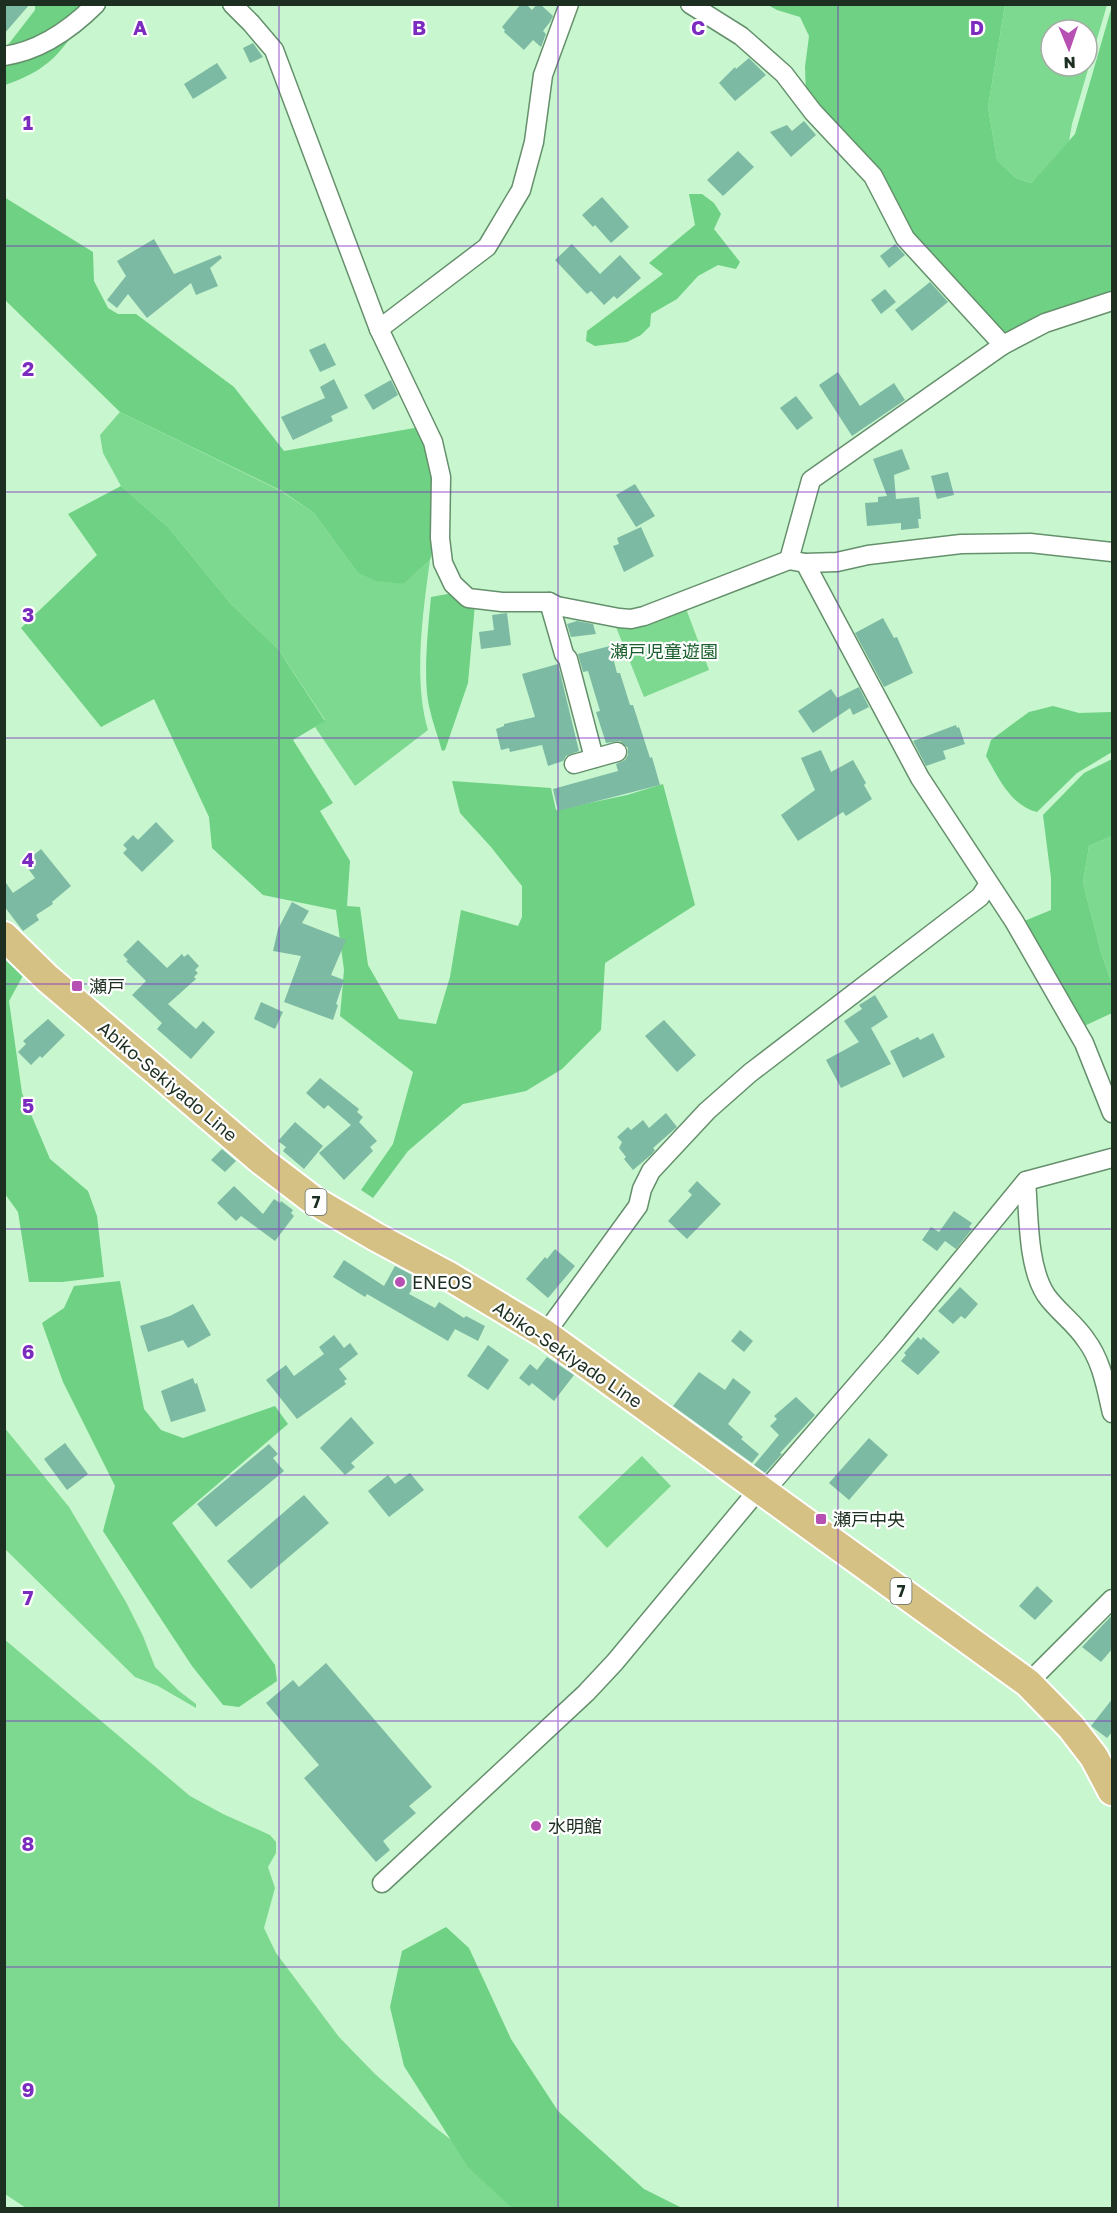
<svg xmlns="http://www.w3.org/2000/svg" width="1117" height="2213" viewBox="0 0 1117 2213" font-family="'Golos Text','Noto Sans JP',sans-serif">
	<rect width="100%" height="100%" fill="#c8f6ce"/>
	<!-- green -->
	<g fill="#7dd98f" fill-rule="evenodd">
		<path d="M1005 5H1107L1072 124 1069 141 1031 183 1016 178 997 160 988 107ZM1051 30H1087V66H1051Z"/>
		<path d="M120 412 281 491 314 513 357 572 404 584 430 560C423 611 413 680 428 730L355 786 315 727 325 720 278 649 232 605 168 527 121 486 103 453 100 435Z"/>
		<path d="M685 606 709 670 644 697 614 622Z"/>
		<path d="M1112 836V984L1101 952 1083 883 1089 846Z"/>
		<path d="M4 1427 69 1507 126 1602 143 1636 155 1667 179 1691 196 1704V1708L158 1686 135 1677 5 1549Z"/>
		<path d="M642 1456 671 1486 607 1548 578 1517Z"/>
		<path d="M4 1639 190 1796 223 1814 270 1835 276 1842V1853L268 1867 275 1888 264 1928 276 1953 339 2037 375 2074 432 2125 477 2160 512 2208H26L5 2194Z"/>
	</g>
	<!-- forest -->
	<g fill="#6ed183">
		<path d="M35 5H90L40 40 4 50 35 10Z"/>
		<path d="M768 5H1005L988 107 997 160 1016 178 1031 183 1075 134 1112 6V298L1005 341 945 280 806 97 805 67 809 36 800 17 777 10Z"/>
		<path d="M80 23C59 57 43 72 5 85L4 60Z"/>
		<path d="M689 194H702L714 203 721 214 714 229 740 262 736 269 718 265 698 276 677 299 651 314 650 326 641 335 627 342 595 346 586 341 587 331 663 274 649 263 695 225Z"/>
		<path d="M4 197 93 252 94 281 108 308 118 314H136L234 387 284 451 420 427 434 477 435 542 430 560 404 584 376 581 357 572 314 513 282 491 120 412 5 300Z"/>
		<path d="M121 486 168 527 232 605 278 649 325 721 293 740 333 803 320 811 350 861 347 906 360 907 368 965 399 1019 436 1024 450 977 461 910 518 926 522 917V886L491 847 460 813 452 781 551 788 556 810 627 795 663 784 695 905 605 963 601 1030 562 1069 526 1091 463 1104 408 1151 373 1198 361 1190 393 1144 413 1072 340 1016 344 970 336 910 263 895 212 848 209 817 154 699 101 727 21 628 97 555 68 514Z"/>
		<path d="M453 593 475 604 468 683 445 750 442 751C438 736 432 721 429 706 423 675 428 629 431 597Z"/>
		<path d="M1053 706 1079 713 1112 712V752L1077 773 1037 812C1011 806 998 777 986 756L991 740 1029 712Z"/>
		<path d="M1112 759V836L1089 846 1083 883 1101 952 1112 984V1013L1080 1028 1022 922 1051 910V878L1043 815 1084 773Z"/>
		<path d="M4 951 25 972 9 1001 22 1093 50 1159 88 1191 97 1216 104 1277 62 1282H29L18 1212 5 1194Z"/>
		<path d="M120 1281 144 1409 161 1430 183 1438 275 1406 288 1424 172 1523 275 1665 277 1681 239 1707 223 1705 192 1666 103 1531 115 1486 63 1382 42 1323 64 1308 74 1286Z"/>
		<path d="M446 1927 469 1948 511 2039 558 2111 644 2189 682 2208H512L468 2167 404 2066 390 2007 402 1951Z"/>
	</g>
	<!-- building -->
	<g fill="#7dbaa3">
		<path d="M4 4H30L4 34Z"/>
		<path d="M521 4H526L532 10 537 4H540L553 16 550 22 543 31 546 34 541 47 533 40 524 50 504 32 505 30 502 27Z"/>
		<path d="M253 43 263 57 250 63 243 48Z"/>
		<path d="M749 58 766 75 735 101 719 83 735 67 736 69Z"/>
		<path d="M217 63 227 78 193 99 184 84Z"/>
		<path d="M804 121 816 135 791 157 770 132 787 125 792 131Z"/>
		<path d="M738 151 754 167 723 196 707 180Z"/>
		<path d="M602 197 629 227 611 243 595 225 593 227 582 215Z"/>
		<path d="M154 239 174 274 220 255 222 258 210 268 218 286 196 295 191 283 147 318 128 294 117 308 107 300 126 276 117 261Z"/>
		<path d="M572 244 600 274 620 255 641 278 617 299 614 296 604 305 591 291 587 294 555 260Z"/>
		<path d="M895 244 905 255 889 268 880 256Z"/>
		<path d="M930 282 948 302 912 331 895 310Z"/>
		<path d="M885 289 896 302 881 314 871 300Z"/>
		<path d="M325 343 336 365 320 372 309 350Z"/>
		<path d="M838 372 860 406 894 383 905 400 852 436 819 385Z"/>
		<path d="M334 379 348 408 331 416 333 421 293 440 281 417 325 398 320 387Z"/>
		<path d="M391 380 398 395 373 410 364 395Z"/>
		<path d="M796 396 813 418 797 430 780 408Z"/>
		<path d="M902 449 910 469 894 475 896 499 919 497 921 519H918L919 528 901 530V523L867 526 865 503 878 502V497L887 496 873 459Z"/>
		<path d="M948 472 954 495 937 499 931 476Z"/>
		<path d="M635 484 655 516 636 527 616 495Z"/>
		<path d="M641 527 654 556 624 572 613 546 619 544 617 538Z"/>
		<path d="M507 613 511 645 481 649 479 632 494 630 492 615Z"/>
		<path d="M883 618 894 638 897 637 913 673 884 687 855 633Z"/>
		<path d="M577 621 593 624 596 634 571 637 567 624Z"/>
		<path d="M610 646 617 673H620L630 705H633L650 758 652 757 660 785 558 811 553 789 618 771 616 764 625 760 628 755V748L620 741 606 743 596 712 600 711 588 671 583 672 578 654Z"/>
		<path d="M558 664 579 751 566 756 563 761 548 766 542 745 510 752 509 748 501 750 496 729 504 726V724L535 717 522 674Z"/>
		<path d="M859 687 869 707 853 715 850 708 813 733 798 711 831 689 837 698Z"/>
		<path d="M956 725 957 728 959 727 965 744 943 751 946 759 926 766 913 741Z"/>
		<path d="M821 750 831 772 853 760 866 783 864 785 872 799 846 816 843 812 798 841 781 815 815 790 801 758Z"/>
		<path d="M156 822 174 841 142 872 123 853 127 849 123 845 133 835 138 840Z"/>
		<path d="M41 849 71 886 52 902 53 904 36 915 39 920 23 931 4 906V880L13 893 35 878 24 863Z"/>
		<path d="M292 902 309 911 302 923 346 940 331 975 344 980 336 1004 338 1005 333 1020 284 1002 301 956 273 951 278 929Z"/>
		<path d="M138 940 167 968 182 954 184 957 188 954 199 966 195 970 198 973 194 977 196 979 168 1004 196 1029 203 1021 215 1032 191 1059 157 1029 162 1023 132 995 146 981 126 961 128 960 123 955Z"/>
		<path d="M875 995 888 1017 871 1028 891 1064 841 1088 826 1060 859 1042 844 1021 862 1009 859 1005Z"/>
		<path d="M261 1002 283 1012 275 1029 254 1019Z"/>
		<path d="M48 1019 65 1035 42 1058 40 1056 31 1065 18 1052 26 1044 23 1041Z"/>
		<path d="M664 1020 696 1055 677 1072 645 1036Z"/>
		<path d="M933 1033 945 1057 903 1078 890 1051 918 1037 920 1040Z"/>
		<path d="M320 1078 359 1109 357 1112 363 1117 359 1122 377 1141 370 1147 373 1151 344 1180 319 1153 351 1125 328 1105 324 1109 306 1093Z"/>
		<path d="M666 1113 677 1127 653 1148 655 1150 652 1154 633 1170 624 1159 626 1157 619 1148 622 1142 617 1137 628 1127 631 1130 643 1120 649 1128Z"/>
		<path d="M295 1122 323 1146 304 1169 283 1151 286 1147 278 1141Z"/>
		<path d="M222 1149 236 1161 225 1172 211 1160Z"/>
		<path d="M697 1181 721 1204 687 1239 668 1221 692 1195 688 1191Z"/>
		<path d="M234 1186 263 1214 274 1199 280 1203 281 1201 293 1210 291 1213 294 1216 275 1241 241 1216 236 1221 217 1203Z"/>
		<path d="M954 1211 972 1223 969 1227 972 1229 956 1249 945 1241 937 1251 922 1240 931 1227 939 1232Z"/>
		<path d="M555 1249 575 1266 548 1298 526 1279 545 1257 547 1259Z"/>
		<path d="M344 1260 384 1286 395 1266 418 1278 409 1294 435 1308 439 1302 464 1318 466 1316 485 1326 478 1341 455 1329 448 1341 367 1294 365 1297 333 1277Z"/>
		<path d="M960 1287 978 1304 965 1319 961 1316 953 1324 938 1311Z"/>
		<path d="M193 1304 211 1335 188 1348 183 1340 148 1352 140 1326 170 1316Z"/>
		<path d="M740 1330 753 1341 744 1352 731 1341Z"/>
		<path d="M334 1335 344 1348 350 1343 358 1354 339 1369 347 1379 344 1381 346 1384 297 1419 266 1380 286 1365 294 1376 324 1354 319 1347Z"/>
		<path d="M918 1337 921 1340 923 1337 940 1352 918 1375 901 1361 906 1355 904 1353Z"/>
		<path d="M488 1345 509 1360 488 1390 467 1376Z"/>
		<path d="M547 1357 574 1375 554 1401 532 1383 529 1386 519 1378 530 1364 537 1370Z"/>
		<path d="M699 1372 725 1390 733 1378 751 1392 728 1424 743 1437 741 1439 759 1454 752 1463 673 1406Z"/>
		<path d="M193 1378 195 1384 197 1383 206 1411 171 1422 161 1391Z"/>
		<path d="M796 1397 815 1415 780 1453 782 1454 765 1473 754 1465 779 1435 770 1426 777 1419 774 1416Z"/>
		<path d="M351 1417 374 1443 351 1463 355 1467 345 1475 320 1448Z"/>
		<path d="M869 1438 888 1455 849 1500 829 1483Z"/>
		<path d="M65 1443 88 1474 67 1490 44 1459Z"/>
		<path d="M269 1444 278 1454 273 1458 284 1471 216 1527 197 1504Z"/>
		<path d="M410 1473 424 1490 389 1517 368 1491 388 1475 395 1484Z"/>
		<path d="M304 1495 329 1523 251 1589 227 1561Z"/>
		<path d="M1037 1586 1053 1601 1035 1620 1019 1606Z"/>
		<path d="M1113 1614V1648L1101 1662 1082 1647Z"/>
		<path d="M326 1663 432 1787 409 1806 416 1813 383 1841 390 1850 376 1862 304 1778 319 1765 266 1703 293 1680 299 1687Z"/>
		<path d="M1113 1698V1731L1107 1738 1091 1726Z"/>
	</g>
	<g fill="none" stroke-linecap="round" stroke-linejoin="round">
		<defs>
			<g id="street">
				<path d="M232 4 251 23 274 50 379 329 433 442 441 477 440 538 443 563 453 584 468 598 502 602H549L557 606 619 618 631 619 644 616 789 560 805 563 837 562 868 555 961 544 1030 543 1112 552"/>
				<path d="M690 4 741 36 784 74 813 112 873 176 905 238 1003 345"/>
				<path d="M4 56C39 51 71 29 96 4"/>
				<path d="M379 329 487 247 521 190 534 142 543 75 569 4"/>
				<path d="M789 560 811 480 1003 345 1045 323 1112 301"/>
				<path d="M805 563 920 778 1014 921 1072 1022 1084 1043 1112 1113"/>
				<path d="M549 602 564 654 568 659 594 758"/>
				<path d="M574 764 617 752"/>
				<path d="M1026 1181C1029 1214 1027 1266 1046 1295 1057 1311 1075 1323 1086 1340 1102 1361 1106 1388 1112 1413"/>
				<path d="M545 1334 638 1206 642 1189 651 1171 707 1111 750 1073 980 897 988 885"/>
				<path d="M763 1493 892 1344 1026 1181 1112 1158"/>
				<path d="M1028 1683 1112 1599"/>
				<path d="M382 1883 586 1693 615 1662 759 1489"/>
			</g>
			<path id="primary" d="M4 936 47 978 262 1161 313 1200 376 1237 447 1275 545 1334 1028 1683 1071 1727 1094 1757 1112 1791"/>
		</defs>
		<!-- street casing -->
		<use href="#street" stroke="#65906c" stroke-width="21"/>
		<!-- primary casing -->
		<use href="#primary" stroke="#fff" stroke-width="32"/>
		<!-- street -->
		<use href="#street" stroke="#fff" stroke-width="18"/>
		<!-- primary -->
		<use href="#primary" stroke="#d6c184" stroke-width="28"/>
	</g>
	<!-- grid -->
	<path fill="none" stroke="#7b2cbf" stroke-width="1.5" stroke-opacity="0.55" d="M279 4V2208M558 4V2208M838 4V2208M4 246H1112M4 492H1112M4 738H1112M4 984H1112M4 1229H1112M4 1475H1112M4 1721H1112M4 1967H1112"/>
	<!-- markers -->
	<g fill="#b750b3" stroke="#fff" stroke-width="2">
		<rect x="71" y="980" width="12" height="12" rx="3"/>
		<circle cx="400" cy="1282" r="6"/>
		<rect x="815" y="1513" width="12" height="12" rx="3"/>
		<circle cx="536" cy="1826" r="6"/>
	</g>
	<g text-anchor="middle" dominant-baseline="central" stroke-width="4.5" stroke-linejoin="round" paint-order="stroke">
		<!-- shield labels -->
		<g fill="#fff" stroke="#616d63" stroke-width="1.5">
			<rect x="305.5" y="1189" width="21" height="26" rx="4.5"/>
			<rect x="890.5" y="1578" width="21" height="26" rx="4.5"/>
		</g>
		<g font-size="16" font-weight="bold" fill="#1d2f20">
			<text x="316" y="1202">7</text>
			<text x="901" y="1591">7</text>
		</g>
		<!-- park labels -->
		<g font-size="18" fill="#1a5f2d" stroke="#fff">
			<text x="664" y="651">瀬戸児童遊園</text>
		</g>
		<!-- poi labels -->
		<g font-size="18" fill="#1d2f20" stroke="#fff" text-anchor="start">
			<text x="89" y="986">瀬戸</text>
			<text x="412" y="1282">ENEOS</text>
			<text x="833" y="1519">瀬戸中央</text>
			<text x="548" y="1826">水明館</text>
		</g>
		<!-- street labels -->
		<g font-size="18" fill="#1d2f20" stroke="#fff">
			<text transform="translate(168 1081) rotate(40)">Abiko-Sekiyado Line</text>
			<text transform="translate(568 1354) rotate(34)">Abiko-Sekiyado Line</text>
		</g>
	</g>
	<g font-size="20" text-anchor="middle" font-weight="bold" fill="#7b2cbf" stroke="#fff" stroke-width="4.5" stroke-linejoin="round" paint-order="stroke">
		<text x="140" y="35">A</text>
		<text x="419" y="35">B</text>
		<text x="698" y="35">C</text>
		<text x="977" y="35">D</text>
		<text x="28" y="130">1</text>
		<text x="28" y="376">2</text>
		<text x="28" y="622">3</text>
		<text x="28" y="867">4</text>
		<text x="28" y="1113">5</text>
		<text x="28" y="1359">6</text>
		<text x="28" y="1605">7</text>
		<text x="28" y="1851">8</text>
		<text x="28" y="2097">9</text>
	</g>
	<!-- border -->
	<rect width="1117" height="2213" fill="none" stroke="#1d2f20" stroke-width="12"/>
	<!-- north arrow -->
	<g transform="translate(1069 48) rotate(178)"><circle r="28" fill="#ffffff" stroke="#a5aca6" stroke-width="1.5"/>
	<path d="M0-4.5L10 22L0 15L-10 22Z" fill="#b750b3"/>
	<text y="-9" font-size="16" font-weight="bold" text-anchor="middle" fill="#1d2f20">N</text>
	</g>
</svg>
